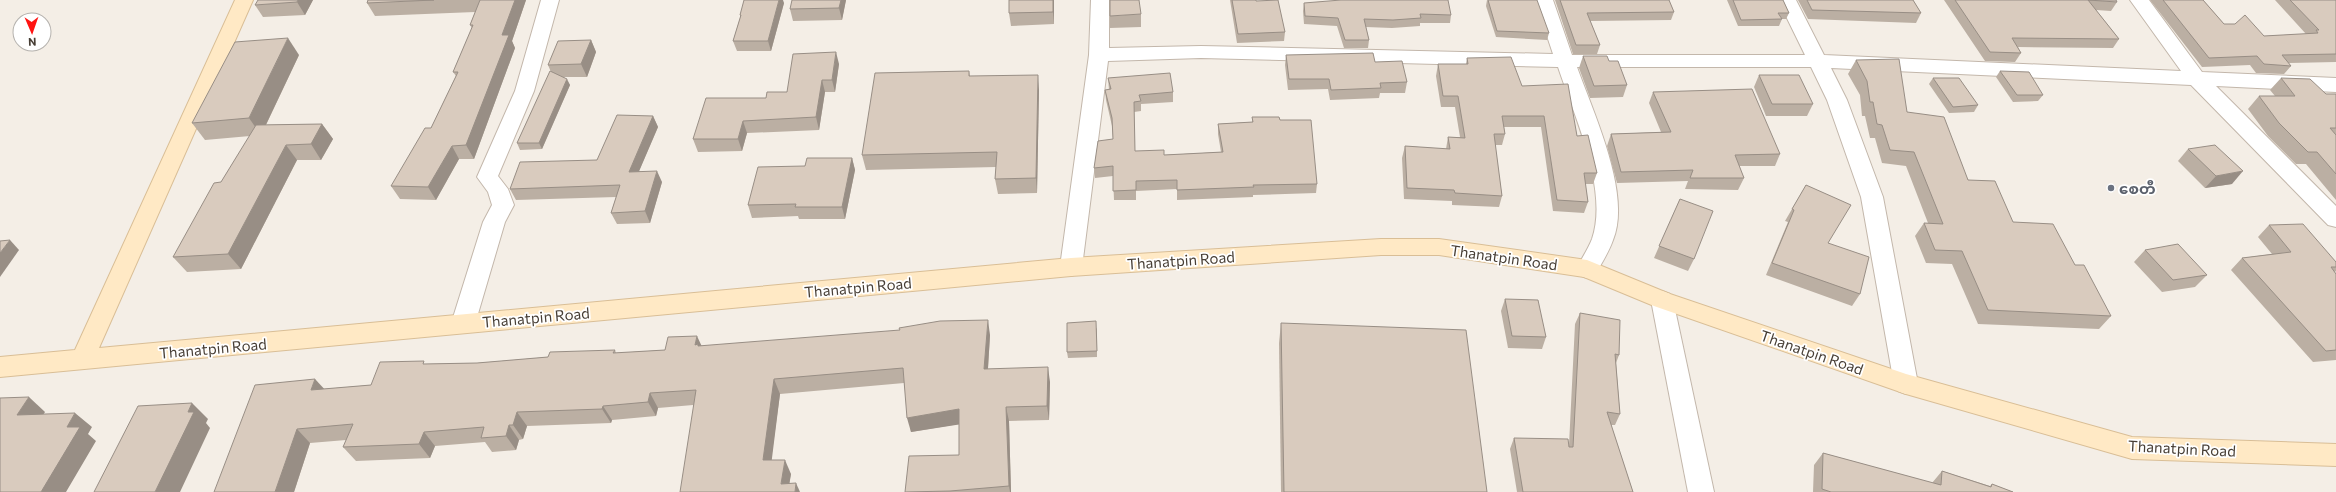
<svg xmlns="http://www.w3.org/2000/svg" width="2336" height="492" viewBox="0 0 2336 492" font-family="Commissioner,'Noto Sans Myanmar',sans-serif">
	<rect width="100%" height="100%" fill="#f4eee6"/>
	<g fill="none" stroke-linecap="round" stroke-linejoin="round">
		<defs>
			<g id="street">
				<path d="M541 0H559L534 91 498 176 508 189 514 205 505 222 475 324 471 330 463 333 455 330 451 324 483 222 492 205 488 192 477 177 515 91Z"/>
				<path d="M1091 0H1109V48L1201 46 1553 54 1535 0H1553L1572 55H1805L1778 0H1796L1824 55 2181 71 2130 0H2149L2202 72 2336 78V92L2216 86 2336 206V227L2328 225 2191 85 1831 68 1847 100 1883 197 1918 384 1914 391 1906 394 1898 391 1894 384 1861 197 1827 100 1811 67H1577C1593 112 1632 194 1613 240 1609 252 1601 264 1595 275L1587 278 1579 275 1576 269C1581 260 1588 249 1592 239 1609 190 1574 115 1558 67L1201 58 1108 61 1082 267 1079 273 1071 276 1063 273 1060 267 1089 55Z"/>
				<path d="M1662 291 1670 294 1673 300 1714 492H1688L1651 300 1654 294Z"/>
			</g>
			<path id="secondary" d="M235 0H253L99 348 1071 258 1381 239H1439L1587 260 1670 294 1906 374 2132 437 2336 444V466L2132 459 1906 394 1654 306 1584 277 1439 255H1381L1071 276 0 377V357L75 350Z"/>
		</defs>
		<!-- street casing -->
		<use href="#street" stroke="#c3b7ab" stroke-width="2"/>
		<!-- secondary casing -->
		<use href="#secondary" stroke="#d9be96" stroke-width="2"/>
		<!-- street -->
		<use href="#street" fill="#fff" fill-rule="evenodd"/>
		<!-- secondary -->
		<use href="#secondary" fill="#ffe9c5" fill-rule="evenodd"/>
	</g>
	<!-- wall -->
	<g fill="#bbafa3">
		<path d="M313 0 305 15 263 17 255 5Z"/>
		<path d="M368 0H526L512 41 515 48 474 159H459L436 200 400 199 391 186 431 128 456 76 453 72 472 28 470 25 475 12 375 16 367 3Z"/>
		<path d="M846 0 842 20 793 21 790 9Z"/>
		<path d="M1054 0V24L1011 26 1009 13Z"/>
		<path d="M1230 0H1256V1L1285 32 1284 41 1237 43Z"/>
		<path d="M1487 0 1549 33 1547 40 1496 37 1486 6Z"/>
		<path d="M1555 0H1669L1674 12 1671 20 1590 21 1600 45 1597 54H1573Z"/>
		<path d="M1727 0H1783L1789 13 1786 19H1782L1779 26H1738Z"/>
		<path d="M1798 0H1913L1921 13 1916 23 1808 19Z"/>
		<path d="M1944 0H2116L2117 2 2111 11 2096 10 2119 39 2113 48 2018 47 2021 53 2015 62 1985 61Z"/>
		<path d="M2150 0H2203L2224 24 2264 36 2306 34 2275 0H2336V62L2289 63 2291 66 2284 74 2256 73 2250 65 2202 67Z"/>
		<path d="M784 3 771 51H737L733 41 740 18V15Z"/>
		<path d="M1304 3 1451 15 1450 23H1420V26L1392 28 1366 27 1369 40 1368 48H1344L1337 26 1304 24 1303 11Z"/>
		<path d="M1141 14V27L1110 28V16Z"/>
		<path d="M591 40 596 52 587 77H564L570 85 542 149 520 150 517 143 551 72 548 65Z"/>
		<path d="M299 55 266 125 322 124 333 139 321 160H297L241 269 187 272 173 257 221 182 250 136 205 140 192 123Z"/>
		<path d="M1286 55 1375 62 1407 82 1405 93H1380L1379 98 1330 100 1328 89 1288 90 1285 65Z"/>
		<path d="M1583 56 1609 61 1627 85 1623 97 1590 98 1579 68Z"/>
		<path d="M1467 58 1522 86 1577 136 1597 173 1593 184H1585L1588 202 1584 213 1553 211 1541 127H1504L1505 134 1502 145H1495L1502 196 1499 207 1452 205V201L1404 199 1402 158 1405 146 1446 149 1448 137H1460L1455 107H1441L1436 76 1438 64H1466Z"/>
		<path d="M1856 60 1907 112 1968 180 2013 222 2075 265 2111 316 2099 329 1978 324 1952 264 1926 263 1915 236 1924 223H1928L1906 166 1882 163 1875 138H1870L1865 116H1862L1860 95 1848 74Z"/>
		<path d="M839 64 835 92H825L819 130 747 133 742 151 698 152 693 139 766 98 787 92Z"/>
		<path d="M969 71 970 76 1039 90 1037 193 998 194 995 179 996 167 866 170 862 155Z"/>
		<path d="M2000 71 2043 95 2038 101 2013 102 1996 77Z"/>
		<path d="M1759 75 1813 104 1807 116H1766L1754 87Z"/>
		<path d="M1108 78 1173 92V102L1141 104V111L1134 112 1135 151 1164 155 1221 152 1218 134V124L1252 122V117L1280 120 1317 184 1316 193 1253 195V197L1177 200V189L1136 191V200H1114L1113 176 1095 178 1094 168 1113 139 1112 126 1106 100 1105 90H1109Z"/>
		<path d="M1933 78 1978 105 1974 112 1949 113 1929 84Z"/>
		<path d="M2281 78 2326 94H2336V200L2306 164H2296L2268 136 2248 109 2259 96H2275L2270 90Z"/>
		<path d="M1653 92 1780 154 1775 166H1739L1744 178 1738 190 1685 189 1688 181 1617 183 1607 146 1611 134 1661 132 1649 103Z"/>
		<path d="M653 116 658 127 639 171 662 182 650 223 617 224 611 213 616 197 516 200 510 189 597 160Z"/>
		<path d="M2188 149 2232 184 2205 188 2178 161Z"/>
		<path d="M852 158 855 170 845 219H799L798 216 752 218 748 205 805 166Z"/>
		<path d="M1806 185 1828 243 1860 294 1852 306 1766 275 1788 222 1785 221Z"/>
		<path d="M1680 199 1694 259 1688 271 1654 258Z"/>
		<path d="M2269 225 2336 262V271L2335 272 2336 274V360L2313 362 2231 270 2242 258 2272 254 2258 237Z"/>
		<path d="M2145 250 2207 275 2195 287 2162 292 2134 262Z"/>
		<path d="M1505 299 1546 337 1542 349 1508 348 1501 311Z"/>
		<path d="M1580 313 1619 355 1616 363 1620 414 1615 425H1611L1633 492H1517L1510 449 1514 438 1569 445 1575 324Z"/>
		<path d="M1281 323 1487 492H1281L1279 343Z"/>
		<path d="M1097 328V357L1068 358 1067 352Z"/>
		<path d="M990 335 988 369 1050 382 1049 420 1009 421 1011 492H905L959 455V424L911 432 904 383 780 394 771 460 791 474 789 484 795 492 693 405 658 408 656 416 612 420 611 423 527 426 523 439 519 440 516 450 492 452 485 442 435 446 430 458 356 461 343 447 346 440 310 443 294 492H214L324 389 371 385 426 364 477 363 548 357 615 350 616 353 665 350 701 346Z"/>
		<path d="M1823 453 1932 483 1942 471 1990 486 1992 484 2013 492H1813L1814 465Z"/>
	</g>
	<!-- shaded-wall -->
	<g fill="#988e85">
		<path d="M298 0H313L305 15 297 2Z"/>
		<path d="M515 0H526L512 41 515 48 474 159 466 145 502 35Z"/>
		<path d="M779 0H783L784 3 771 51 768 41Z"/>
		<path d="M841 0H846L842 20 839 8Z"/>
		<path d="M1053 0H1054V24L1053 12Z"/>
		<path d="M288 38 299 55 261 135 249 118Z"/>
		<path d="M591 40 596 52 587 77 581 64Z"/>
		<path d="M836 52 839 64 835 92 832 80Z"/>
		<path d="M1038 75 1039 90 1037 193 1036 178Z"/>
		<path d="M567 79 570 85 542 149 539 143Z"/>
		<path d="M822 80 825 92 819 130 816 117Z"/>
		<path d="M653 116 658 127 634 183 629 172Z"/>
		<path d="M743 121 747 133 742 151 738 139Z"/>
		<path d="M322 124 333 139 321 160 311 144Z"/>
		<path d="M286 145 297 160 241 269 228 254Z"/>
		<path d="M452 146 459 159 436 200 428 187Z"/>
		<path d="M852 158 855 170 845 219 842 207Z"/>
		<path d="M657 171 662 182 650 223 645 211Z"/>
		<path d="M2243 171 2232 184 2205 188 2216 176Z"/>
		<path d="M10 240 19 250 0 277V253Z"/>
		<path d="M988 320 990 335 987 383 984 369Z"/>
		<path d="M697 336 704 351 695 345Z"/>
		<path d="M1048 367 1050 382 1049 420 1047 406Z"/>
		<path d="M315 379 328 393 311 390Z"/>
		<path d="M774 379 780 394 770 474 763 460Z"/>
		<path d="M650 393 658 408 656 416 648 402Z"/>
		<path d="M29 397 45 412 34 429 17 415Z"/>
		<path d="M192 403 208 419 206 423 210 428 180 492H155L188 412Z"/>
		<path d="M603 406 612 420 611 423 602 409Z"/>
		<path d="M1006 407 1009 421 1011 492H1010L1009 486Z"/>
		<path d="M959 409 962 424 911 432 907 418Z"/>
		<path d="M517 412 527 426 523 439 513 425Z"/>
		<path d="M75 413 92 427 88 434 96 441 66 492H41L67 427Z"/>
		<path d="M509 425 519 440 516 450 506 436Z"/>
		<path d="M297 429 310 443 294 492H275Z"/>
		<path d="M424 432 435 446 430 458 419 444Z"/>
		<path d="M785 460 791 474 788 492 781 484Z"/>
		<path d="M796 483 800 492H795Z"/>
	</g>
	<!-- building -->
	<g fill="#d9cbbe" stroke="#988e85">
		<path d="M258 0H298L297 2 255 5Z"/>
		<path d="M368 0H434L367 3Z"/>
		<path d="M480 0H515L502 35H509L466 145 452 146 428 187 391 186 425 128H431L458 72H453L473 25H470Z"/>
		<path d="M744 0H779L768 41H733L741 15H740Z"/>
		<path d="M792 0H841L839 8 790 9Z"/>
		<path d="M1009 0H1053V12L1009 13Z"/>
		<path d="M1110 0H1139L1141 14 1110 16Z"/>
		<path d="M1232 0H1256V1L1278 0 1285 32 1238 34Z"/>
		<path d="M1341 0H1448L1451 15 1420 14 1421 18 1393 20 1364 19 1369 40H1345L1338 18 1305 16 1304 3Z"/>
		<path d="M1488 0H1537L1549 33 1497 31Z"/>
		<path d="M1560 0H1669L1674 12 1587 13 1600 45H1576Z"/>
		<path d="M1733 0H1783L1789 13H1778L1782 19 1741 20Z"/>
		<path d="M1807 0H1913L1921 13 1812 10Z"/>
		<path d="M1955 0H2116L2117 2 2088 0 2119 39 2012 38 2021 53 1990 52Z"/>
		<path d="M2163 0H2203L2224 24H2235L2245 15 2264 36 2318 33 2316 30H2319L2290 0H2336V54L2282 55 2291 66 2264 64 2257 56 2209 58Z"/>
		<path d="M288 38 249 118 192 123 235 42Z"/>
		<path d="M591 40 581 64 548 65 558 41Z"/>
		<path d="M836 52 832 80H822L816 117 743 121 738 139H693L706 98H766L767 92H787L793 54Z"/>
		<path d="M1373 53 1375 62 1402 61 1407 82 1380 83 1381 88 1331 90 1329 79H1289L1286 55Z"/>
		<path d="M1583 56H1607L1609 61H1618L1627 85 1594 86Z"/>
		<path d="M1511 57 1522 86 1568 84 1577 136 1588 135 1597 173H1584L1588 202 1557 200 1544 116H1502L1505 134H1494L1502 196 1455 193 1454 190 1407 188 1405 146 1450 149 1448 137 1465 138 1458 96H1443L1438 64H1468L1467 58Z"/>
		<path d="M1899 59 1907 112 1944 117 1968 180 1995 181 2013 222 2053 224 2075 265H2084L2111 316 1988 310 1962 251 1935 250 1924 223 1943 224 1914 152 1890 150 1882 125 1877 124 1873 102H1870L1867 81 1856 60Z"/>
		<path d="M550 71 567 79 539 143H517Z"/>
		<path d="M969 71V76L1038 75 1036 178 995 179 997 152 862 155 875 73Z"/>
		<path d="M2000 71 2029 72 2043 95H2017Z"/>
		<path d="M1170 73 1173 92 1139 95 1141 101 1134 102 1135 151 1164 150V155L1223 152 1218 124 1253 122 1252 117H1279L1280 120H1311L1317 184 1253 185 1254 187 1177 190V180L1136 181V190L1113 191V166L1094 168 1098 141 1113 139 1112 118 1105 90 1111 89 1108 78Z"/>
		<path d="M1759 75H1799L1813 104H1772Z"/>
		<path d="M1933 78H1959L1978 105 1953 107Z"/>
		<path d="M2281 78 2310 79 2326 94H2336V128H2330L2336 135V174L2317 152H2308L2279 123 2259 96H2295Z"/>
		<path d="M1752 89 1780 154 1735 155 1744 178H1690L1693 170 1621 172 1611 134 1671 132 1653 92Z"/>
		<path d="M617 115 653 116 629 172 657 171 645 211 611 213 620 185 510 189 520 162 597 160Z"/>
		<path d="M322 124 311 144 286 145 228 254 173 257 214 183 221 182 256 125Z"/>
		<path d="M2215 145 2243 171 2216 176 2188 149Z"/>
		<path d="M807 158H852L842 207H795L796 204 748 205 758 167 805 166Z"/>
		<path d="M1806 185 1851 205 1828 243 1869 257 1860 294 1772 263 1794 210 1792 209Z"/>
		<path d="M1680 199 1713 211 1694 259 1659 246Z"/>
		<path d="M2303 224 2336 262V267H2331L2336 274V350L2326 351 2242 258 2291 252 2269 225Z"/>
		<path d="M10 240 0 253V241Z"/>
		<path d="M2178 244 2207 275 2173 280 2145 250Z"/>
		<path d="M1505 299 1538 300 1546 337 1512 336Z"/>
		<path d="M1580 313 1620 320 1619 355 1615 354 1620 414 1607 412 1633 492H1523L1514 438 1568 439 1569 447H1573Z"/>
		<path d="M988 320 984 369 1048 367 1047 406 1006 407 1009 486 950 491 905 492 909 456 959 455V409L907 418 903 368 774 379 763 460H785L781 484 796 483 795 492H680L696 390 650 393 648 402 603 406 602 409 517 412 513 425H509L506 436 481 438 484 427 424 432 419 444 343 447 353 424 297 429 275 492H214L255 385 315 379 311 390 371 385 380 362 424 361 423 364 477 363 548 357 550 352 615 350 613 353 665 350 668 337 697 336 695 345 698 344V346L900 330 899 328 940 321Z"/>
		<path d="M1096 321 1097 351 1067 352V323Z"/>
		<path d="M1281 323 1466 330 1487 492H1284Z"/>
		<path d="M29 397 17 415 75 413 67 427H80L41 492H0V398Z"/>
		<path d="M192 403 188 412H194L155 492H94L138 406Z"/>
		<path d="M1823 453 1941 485 1942 471 1991 487 1992 484 2013 492H1831L1822 489Z"/>
	</g>
	<!-- markers -->
	<circle fill="#6b7280" stroke="#fff" stroke-width="1.5" cx="2111" cy="188" r="4"/>
	<g text-anchor="middle" dominant-baseline="central" stroke-width="3.5" stroke-linejoin="round" paint-order="stroke">
		<!-- worship labels -->
		<g font-size="15" font-weight="bold" fill="#5b616d" stroke="#fff" text-anchor="start">
			<text x="2119" y="188">စေတီ</text>
		</g>
		<!-- street labels -->
		<g font-size="15" fill="#473e35" stroke="#fff">
			<text transform="translate(1504 257) rotate(8)">Thanatpin Road</text>
			<text transform="translate(1181 260) rotate(-4)">Thanatpin Road</text>
			<text transform="translate(858 287) rotate(-5)">Thanatpin Road</text>
			<text transform="translate(536 317) rotate(-5)">Thanatpin Road</text>
			<text transform="translate(213 348) rotate(-5)">Thanatpin Road</text>
			<text transform="translate(1812 352) rotate(19)">Thanatpin Road</text>
			<text transform="translate(2182 448) rotate(3)">Thanatpin Road</text>
		</g>
	</g>
	<!-- north arrow -->
	<g transform="translate(32 32) rotate(178)"><circle r="19" fill="#ffffff" stroke="#b5b2ae"/>
	<path d="M0-3L7 15L0 10L-7 15Z" fill="#ff1412"/>
	<text y="-6" font-size="11" font-weight="bold" text-anchor="middle" fill="#473e35">N</text>
	</g>
</svg>
